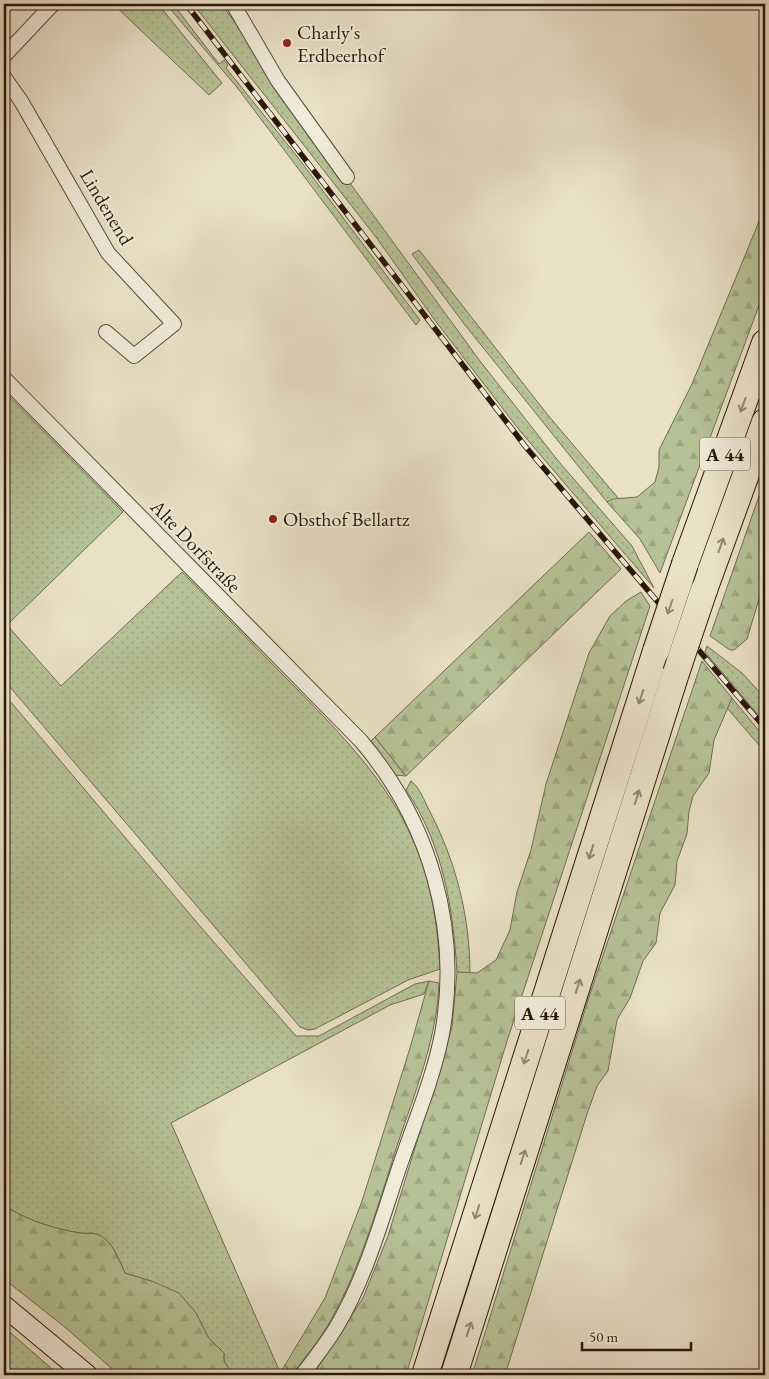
<svg xmlns="http://www.w3.org/2000/svg" width="769" height="1379" viewBox="0 0 769 1379" font-family="'EB Garamond',serif">
	<defs>
		<pattern id="grass-dots" width="8" height="8" patternUnits="userSpaceOnUse" patternTransform="scale(1.25)"><rect width="8" height="8" fill="#b6c296"/><path d="M2 2h.1M6 6h.1" fill="none" stroke="#9ca680" stroke-width="1.8" stroke-linecap="round"/></pattern>
		<pattern id="forest-firs" width="22" height="20" patternUnits="userSpaceOnUse" patternTransform="scale(1.25)"><rect width="22" height="20" fill="#b6c296"/><path d="M5 1l3.5 6h-7zM16 11l3.5 6h-7z" fill="#9ca680"/></pattern>
	</defs>
	<rect width="100%" height="100%" fill="#eae0c6"/>
	<filter id="stains"><feTurbulence type="fractalNoise" baseFrequency=".004" numOctaves="4"/><feColorMatrix values="0 0 0 0 .2 0 0 0 0 .09 0 0 0 0 .02 0 0 0 .5 -.17"/></filter>
	<radialGradient id="worn" r=".72"><stop offset=".6" stop-color="#630" stop-opacity="0"/><stop offset="1" stop-color="#630" stop-opacity=".3"/></radialGradient>
	<!-- grass -->
	<g fill="url(#grass-dots)" stroke="#706c50">
		<path d="M113 4H158L222 83 209 95Z"/>
		<path d="M166 4H173L219 64 224 60 228 65 226 68 296 155 420 320 416 325 236 86Z"/>
		<path d="M193 4H221L256 50 276 82 480 361 559 462 632 546 654 588 520 431 434 319 376 237Z"/>
		<path d="M419 250 547 414 619 499 607 502 465 325 412 254Z"/>
		<path d="M4 391 123 512 7 625 61 686 182 572C216 607 251 642 285 677 341 734 400 791 424 869 434 901 438 935 440 969L408 980 315 1029 308 1030 300 1027 4 680Z"/>
		<path d="M707 646 742 673 765 698V723L705 652Z"/>
		<path d="M4 694 199 925 296 1036H319L415 984 429 981 424 994 390 1005 171 1123 280 1372 285 1365 291 1372 295 1371 292 1375H233L224 1361V1353L208 1337 196 1313 154 1282 125 1273C119 1261 113 1241 99 1235 94 1232 86 1234 80 1233 55 1229 25 1220 4 1205Z"/>
		<path d="M732 698 765 738V752L727 708Z"/>
		<path d="M375 737 406 776 394 775 370 742Z"/>
		<path d="M411 781C420 788 424 800 429 810 456 861 470 917 470 974L457 972C453 908 443 844 406 790Z"/>
		<path d="M4 1327 59 1375H4Z"/>
	</g>
	<!-- forest -->
	<g fill="url(#forest-firs)" stroke="#706c50">
		<path d="M765 207V289L660 573 640 539 607 502 613 499 637 497 655 482 659 467V450L692 384Z"/>
		<path d="M765 479V579L747 639 734 650H730L710 636Z"/>
		<path d="M589 532 621 569 406 776 375 737Z"/>
		<path d="M641 592 650 606 507 1041 406 1375H313L363 1298 388 1236 452 1027 457 972 477 973 496 960 510 930 517 892 531 850 546 784 589 653 610 616 626 601Z"/>
		<path d="M702 661 732 698 714 740 709 773 693 796 689 811 687 834 677 861 675 885 660 913 656 943 643 961 630 998 617 1020 608 1071 597 1086 587 1114 505 1375H472L588 1000Z"/>
		<path d="M429 981 439 983C437 1035 418 1085 401 1134 380 1197 362 1267 328 1325 319 1341 306 1356 295 1371L291 1372 285 1365 325 1298 362 1201 410 1048Z"/>
		<path d="M4 1205C25 1220 55 1229 80 1233 86 1234 94 1232 99 1235 113 1241 119 1261 125 1273L154 1282 179 1293 196 1313 208 1337 224 1353V1361L233 1375H119L66 1328 4 1279Z"/>
	</g>
	<g fill="none" stroke-linecap="round" stroke-linejoin="round">
		<defs>
			<g id="street">
				<path d="M233 4 278 81 347 177"/>
				<path d="M4 56 53 4"/>
				<path d="M4 77 21 101 108 253 174 324 134 356 106 332"/>
				<path d="M4 378 361 741C430 822 461 929 442 1034 433 1080 413 1126 398 1171 381 1222 365 1279 337 1326 327 1343 314 1359 302 1375"/>
			</g>
			<path id="secondary" d="M4 1306 87 1375"/>
			<g id="highway">
				<path d="M685 564 765 343"/>
				<path d="M704 590 765 422"/>
				<path d="M425 1375 656 651"/>
				<path d="M454 1375 676 673"/>
			</g>
		</defs>
		<!-- street casing -->
		<use href="#street" stroke="#59493a" stroke-width="16"/>
		<!-- secondary casing -->
		<use href="#secondary" stroke="#29170b" stroke-width="22"/>
		<!-- highway casing -->
		<use href="#highway" stroke="#29170b" stroke-width="28"/>
		<!-- street -->
		<use href="#street" stroke="#f1ebda" stroke-width="14"/>
		<!-- secondary -->
		<use href="#secondary" stroke="#f1ebda" stroke-width="20"/>
		<!-- highway -->
		<use href="#highway" stroke="#eae0c6" stroke-width="26"/>
		<defs>
			<path id="rail" d="M186 4 525 446 765 728"/>
		</defs>
		<!-- rail casing -->
		<use href="#rail" stroke="#29170b" stroke-width="5.5"/>
		<!-- rail -->
		<use href="#rail" stroke="#f1ebda" stroke-width="4" stroke-dasharray="11" stroke-linecap="butt"/>
		<defs>
			<g id="highway-bridge">
				<path d="M656 651 685 564"/>
				<path d="M676 673 704 590"/>
			</g>
		</defs>
		<!-- highway-bridge casing -->
		<use href="#highway-bridge" stroke="#29170b" stroke-width="28" stroke-linecap="butt"/>
		<!-- highway-bridge -->
		<use href="#highway-bridge" stroke="#eae0c6" stroke-width="26"/>
	</g>
	<!-- one-way arrows -->
	<defs><path id="oneway-shaft" d="M-6 0H5M1.5-3L5.5 0L1.5 3" fill="none" stroke-width="1.6" stroke-linecap="round" stroke-linejoin="round" transform="scale(1.25)"/></defs>
	<g stroke="#938672">
		<use href="#oneway-shaft" transform="translate(743 405) rotate(110)"/>
		<use href="#oneway-shaft" transform="translate(721 545) rotate(-70)"/>
		<use href="#oneway-shaft" transform="translate(670 607) rotate(109)"/>
		<use href="#oneway-shaft" transform="translate(641 697) rotate(108)"/>
		<use href="#oneway-shaft" transform="translate(637 797) rotate(-73)"/>
		<use href="#oneway-shaft" transform="translate(591 852) rotate(108)"/>
		<use href="#oneway-shaft" transform="translate(578 986) rotate(-72)"/>
		<use href="#oneway-shaft" transform="translate(526 1057) rotate(108)"/>
		<use href="#oneway-shaft" transform="translate(523 1157) rotate(-72)"/>
		<use href="#oneway-shaft" transform="translate(477 1212) rotate(108)"/>
		<use href="#oneway-shaft" transform="translate(469 1329) rotate(-72)"/>
	</g>
	<!-- markers -->
	<g fill="#8f2418" stroke="#f1ebda" stroke-width="2">
		<circle cx="287" cy="43" r="5"/>
		<circle cx="273" cy="519" r="5"/>
	</g>
	<g text-anchor="middle" dominant-baseline="central" stroke-width="4" stroke-linejoin="round" paint-order="stroke">
		<!-- shield labels -->
		<g fill="#f1ebda" stroke="#655749" stroke-width="1">
			<rect x="700" y="437.5" width="50" height="33" rx="4"/>
			<rect x="515" y="996.5" width="50" height="33" rx="4"/>
		</g>
		<g font-size="19" font-weight="bold" fill="#29170b">
			<text x="725" y="454">A 44</text>
			<text x="540" y="1013">A 44</text>
		</g>
		<!-- poi labels -->
		<g font-size="20" fill="#29170b" stroke="#f1ebda" text-anchor="start">
			<text x="297" y="32">Charly's<tspan x="297" dy="23">Erdbeerhof</tspan></text>
			<text x="283" y="519">Obsthof Bellartz</text>
		</g>
		<!-- street labels -->
		<g font-size="20" fill="#29170b" stroke="#f1ebda">
			<text transform="translate(107 207) rotate(59)">Lindenend</text>
			<text transform="translate(196 546) rotate(46)">Alte Dorfstraße</text>
		</g>
	</g>
	<!-- margin -->
	<rect width="769" height="1379" fill="none" stroke="#eae0c6" stroke-width="20"/>
	<rect x="5" y="5" width="759" height="1369" fill="none" stroke="#29170b" stroke-width="2.5"/>
	<rect x="10" y="10" width="749" height="1359" fill="none" stroke="#29170b"/>
	<!-- scale -->
	<path d="M582 1342v8h109v-8" fill="none" stroke="#29170b" stroke-width="2.5"/>
	<text x="589" y="1342" font-size="15" fill="#29170b" stroke="#f1ebda" stroke-width="4" paint-order="stroke">50 m</text>
	<rect width="100%" height="100%" filter="url(#stains)"/>
	<rect width="100%" height="100%" fill="url(#worn)"/>
</svg>
